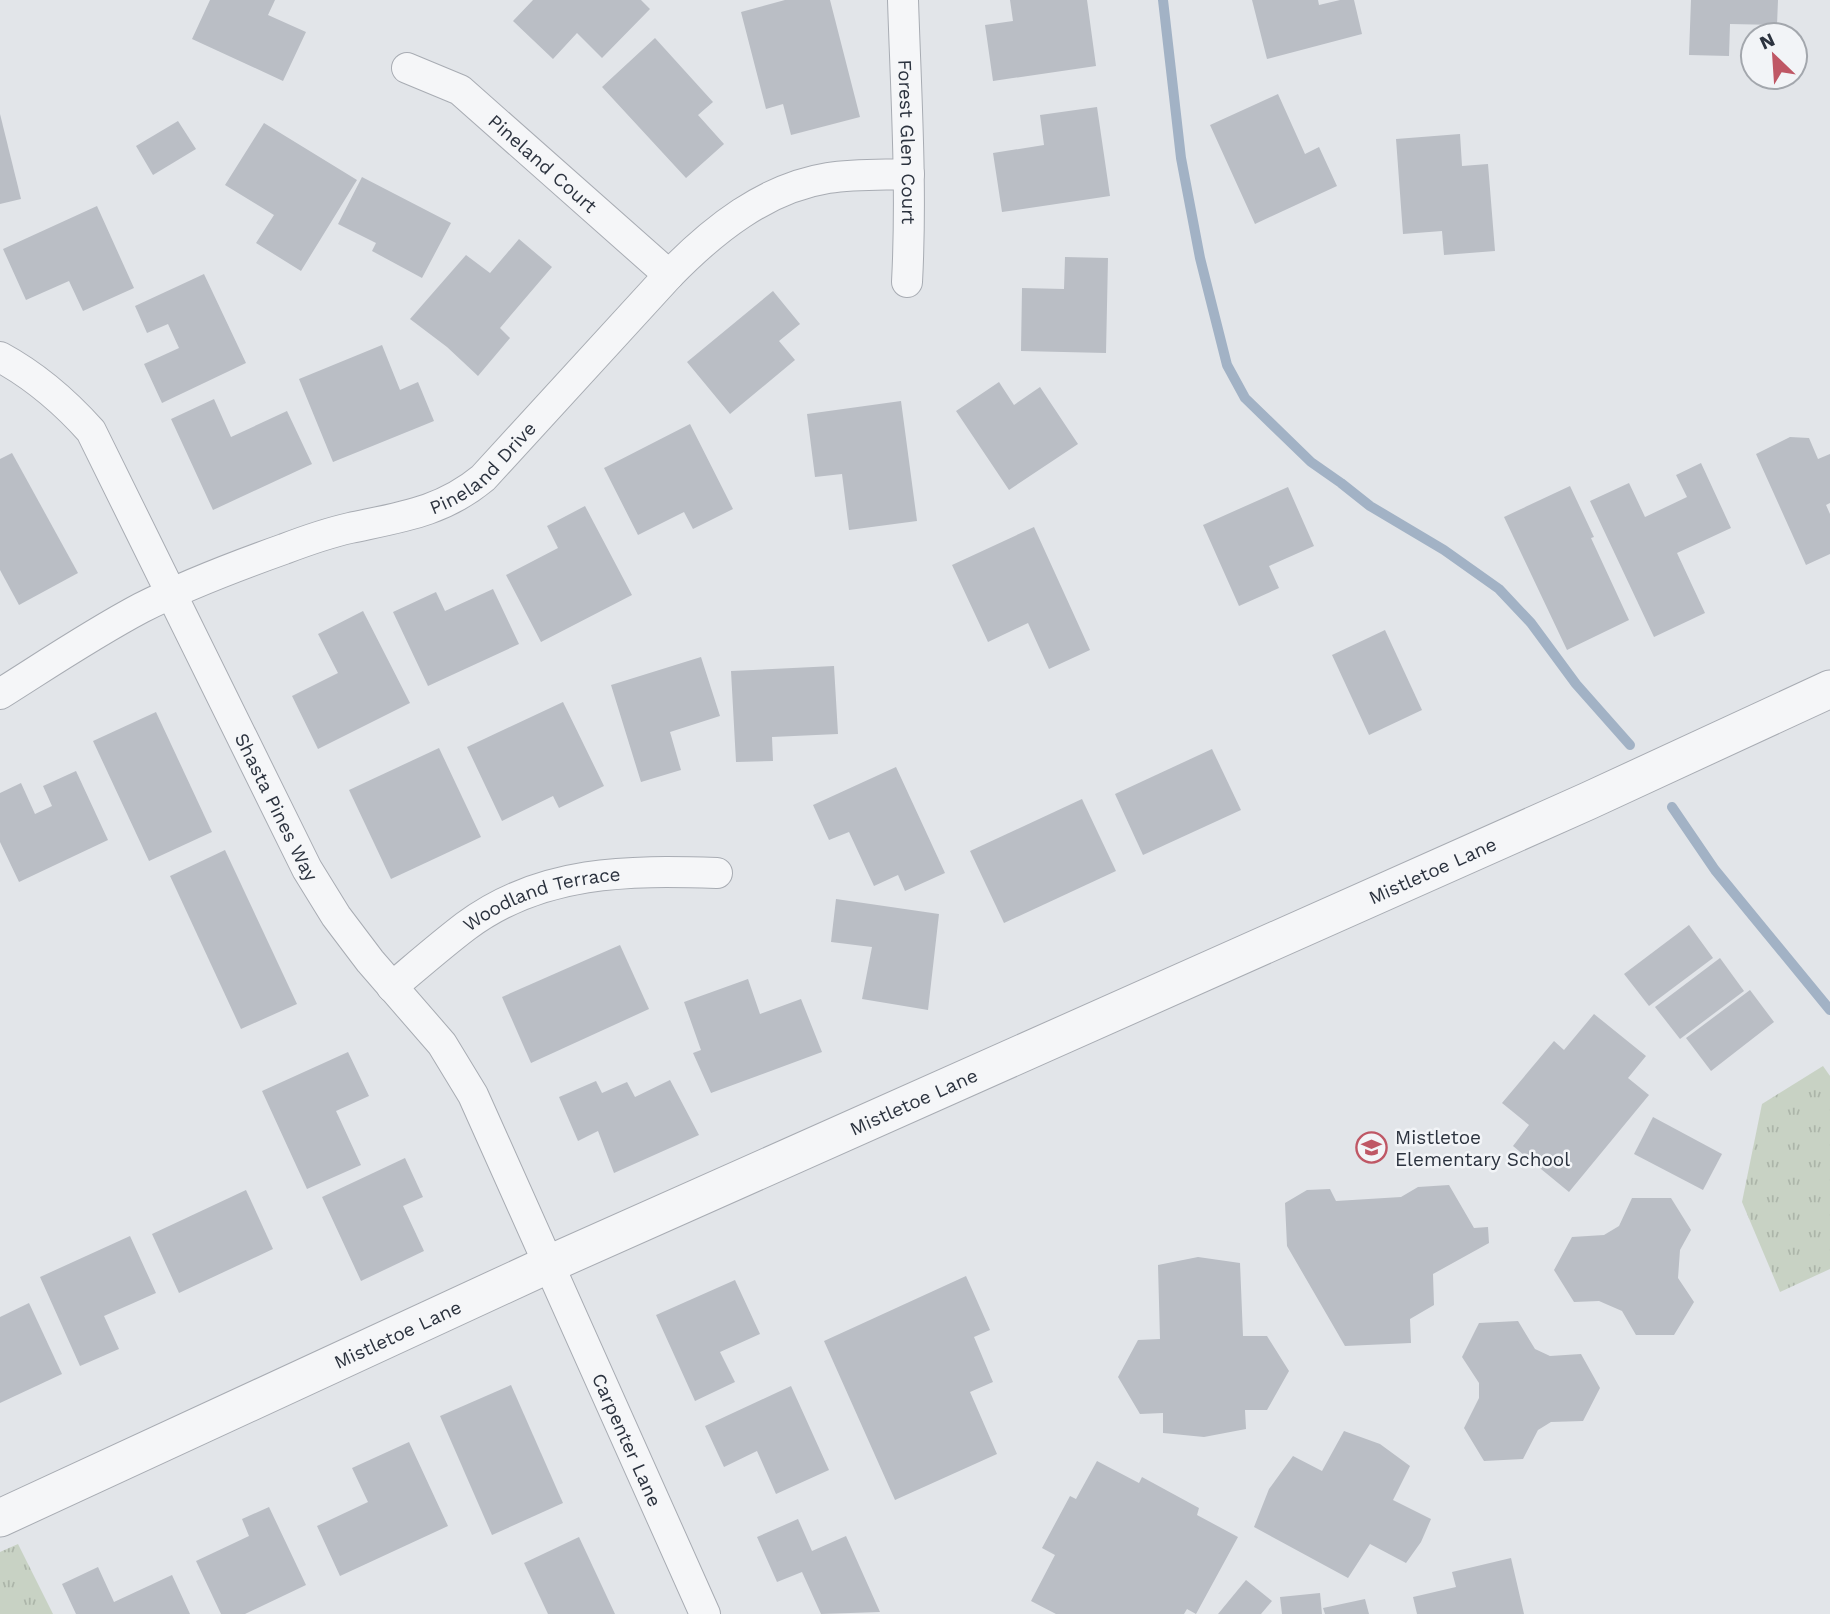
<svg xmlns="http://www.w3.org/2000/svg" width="1830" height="1614" viewBox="0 0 1830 1614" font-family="'Work Sans',sans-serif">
	<defs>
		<pattern id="grass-tufts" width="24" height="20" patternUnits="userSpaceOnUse" patternTransform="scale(1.75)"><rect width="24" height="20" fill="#c8d2c4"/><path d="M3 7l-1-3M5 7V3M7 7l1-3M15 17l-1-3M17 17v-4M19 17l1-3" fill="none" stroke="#acb5a9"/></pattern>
	</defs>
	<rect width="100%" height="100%" fill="#e2e5e9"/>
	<!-- grass -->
	<g fill="url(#grass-tufts)">
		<path d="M1823 1066 1830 1076V1269L1780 1292 1742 1202 1762 1104Z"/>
		<path d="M18 1544 53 1614H0V1552Z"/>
	</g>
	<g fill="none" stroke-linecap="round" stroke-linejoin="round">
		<!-- stream -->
		<g stroke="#a2b2c5" stroke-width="10">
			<path d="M1163 0 1181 158 1200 258 1227 365 1245 398 1311 462 1341 483 1370 506 1444 550 1499 589 1531 623 1576 684 1630 745"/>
			<path d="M1672 807 1715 870 1830 1010"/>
		</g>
	</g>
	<!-- building -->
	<g fill="#babec5">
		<path d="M210 0H275L268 15 306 32 283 81 192 39Z"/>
		<path d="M533 0H641L650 9 602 58 577 33 553 59 513 21Z"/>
		<path d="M785 0H830L860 117 791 135 783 104 766 109 741 12Z"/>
		<path d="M1010 0H1087L1096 66 993 81 985 25 1013 21Z"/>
		<path d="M1252 0H1318L1319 5 1340 0H1354L1362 34 1267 59Z"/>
		<path d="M1691 0H1778L1777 25 1730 24 1729 56 1689 55Z"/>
		<path d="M655 38 713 102 698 115 724 144 686 178 602 87Z"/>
		<path d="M1278 94 1305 154 1319 147 1337 186 1255 224 1210 125Z"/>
		<path d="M1097 107 1110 196 1002 212 993 153 1044 145 1040 115Z"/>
		<path d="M0 114 21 199 0 204Z"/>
		<path d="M178 121 196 149 153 175 136 146Z"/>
		<path d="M264 123 357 180 301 271 256 243 274 215 225 185Z"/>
		<path d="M1460 134 1462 166 1488 164 1495 251 1444 255 1442 231 1403 234 1396 139Z"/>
		<path d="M362 177 451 223 422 278 372 251 376 243 338 224Z"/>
		<path d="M97 206 134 288 83 311 69 281 26 300 3 249Z"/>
		<path d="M519 239 552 267 500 328 510 338 478 376 447 347 410 319 466 255 490 273Z"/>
		<path d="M1065 257 1108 258 1106 353 1021 351 1022 288 1064 289Z"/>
		<path d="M204 274 246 363 162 403 144 364 179 348 168 324 147 333 135 306Z"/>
		<path d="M773 291 800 324 779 341 795 360 730 414 687 362Z"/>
		<path d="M382 345 400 390 418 382 434 421 333 462 299 379Z"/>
		<path d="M999 382 1014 405 1040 387 1078 444 1009 490 956 411Z"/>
		<path d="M214 399 231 437 287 411 312 464 213 510 171 419Z"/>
		<path d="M901 401 917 521 849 530 842 474 815 477 807 414Z"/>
		<path d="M690 424 733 509 693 529 684 512 638 535 604 468Z"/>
		<path d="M1790 437 1809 438 1818 459 1830 454V503L1826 505 1830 514V554L1806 565 1756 454Z"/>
		<path d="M12 453 78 573 19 605 0 570V459Z"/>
		<path d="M1701 463 1731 528 1677 553 1705 613 1654 637 1590 501 1629 483 1645 517 1687 497 1676 475Z"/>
		<path d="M1570 486 1594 537 1591 538 1629 620 1567 650 1504 517Z"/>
		<path d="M1288 487 1314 546 1269 566 1279 588 1239 606 1203 525Z"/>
		<path d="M585 506 632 595 541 642 506 575 558 548 547 526Z"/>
		<path d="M1034 527 1090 650 1049 669 1028 623 988 642 952 565Z"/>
		<path d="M493 589 519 644 428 686 393 612 436 592 445 611Z"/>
		<path d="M363 611 410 703 318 749 292 696 338 673 318 634Z"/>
		<path d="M1385 630 1422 710 1369 735 1332 655Z"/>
		<path d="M701 657 720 716 670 732 681 770 641 782 611 685Z"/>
		<path d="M834 666 838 734 772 737 773 761 736 762 731 671Z"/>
		<path d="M563 702 604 786 559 808 553 796 502 821 467 747Z"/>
		<path d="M156 712 212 832 149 861 93 741Z"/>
		<path d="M439 748 481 837 391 879 349 790Z"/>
		<path d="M1212 749 1241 810 1143 855 1115 794Z"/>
		<path d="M896 767 945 873 905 891 898 875 874 886 849 832 829 840 813 805Z"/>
		<path d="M76 771 108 840 19 882 0 842V793L21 783 35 814 52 806 43 786Z"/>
		<path d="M1082 799 1116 871 1004 923 970 851Z"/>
		<path d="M225 850 297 1004 241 1029 170 876Z"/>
		<path d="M836 899 939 914 928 1010 862 999 872 947 831 942Z"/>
		<path d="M1689 925 1713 958 1649 1006 1624 974Z"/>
		<path d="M620 945 649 1009 531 1063 502 997Z"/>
		<path d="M1720 958 1744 991 1680 1039 1655 1007Z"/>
		<path d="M748 979 760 1014 801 999 822 1052 711 1093 693 1053 701 1050 684 1002Z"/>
		<path d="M1750 990 1774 1022 1711 1071 1686 1038Z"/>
		<path d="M1594 1014 1646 1056 1628 1078 1649 1095 1569 1192 1513 1146 1529 1125 1502 1103 1554 1041 1564 1050Z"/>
		<path d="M348 1052 369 1096 336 1111 361 1165 307 1189 262 1091Z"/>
		<path d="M670 1080 699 1135 614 1173 598 1131 578 1141 559 1097 596 1081 602 1093 627 1082 635 1097Z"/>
		<path d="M1653 1117 1722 1154 1703 1190 1634 1154Z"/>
		<path d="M405 1158 423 1197 403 1206 424 1251 361 1281 322 1197Z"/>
		<path d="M1449 1185 1474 1228 1488 1227 1489 1243 1433 1274 1434 1305 1410 1319 1411 1343 1345 1346 1287 1246 1285 1203 1307 1190 1330 1189 1336 1201 1401 1197 1418 1187Z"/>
		<path d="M246 1190 273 1249 179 1293 152 1234Z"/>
		<path d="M1632 1198H1671L1691 1230 1680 1250 1678 1278 1694 1302 1674 1335H1636L1622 1311 1599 1301 1574 1302 1554 1270 1572 1237 1604 1235 1619 1226Z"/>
		<path d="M130 1236 156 1293 104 1316 119 1349 80 1366 40 1277Z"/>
		<path d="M1198 1257 1240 1263 1243 1336H1267L1289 1371 1267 1410H1245L1246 1429 1204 1437 1163 1433V1413L1140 1414 1118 1377 1138 1340 1160 1339 1158 1265Z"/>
		<path d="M966 1276 990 1330 974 1337 993 1382 970 1392 997 1454 895 1500 824 1341Z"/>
		<path d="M735 1280 760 1334 720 1352 735 1382 695 1401 656 1315Z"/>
		<path d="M29 1303 62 1374 0 1403V1317Z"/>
		<path d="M1518 1321 1535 1349 1550 1356 1581 1354 1600 1388 1583 1421 1551 1422 1538 1430 1523 1459 1484 1461 1464 1428 1479 1398V1383L1462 1357 1479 1323Z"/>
		<path d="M511 1385 563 1503 492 1535 440 1416Z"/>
		<path d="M791 1386 829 1470 776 1494 757 1451 724 1467 705 1426Z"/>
		<path d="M1344 1431 1380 1444 1410 1466 1393 1500 1431 1519 1421 1542 1406 1563 1370 1544 1348 1578 1254 1527 1269 1489 1293 1456 1322 1471Z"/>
		<path d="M409 1442 448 1526 340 1576 317 1526 368 1502 352 1468Z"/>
		<path d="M1097 1461 1139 1483 1142 1477 1199 1508 1197 1515 1238 1537 1196 1614 1187 1609 1184 1614H1056L1031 1601 1055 1555 1042 1548 1070 1496 1076 1499Z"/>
		<path d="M269 1507 306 1585 245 1614H221L196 1561 249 1536 242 1519Z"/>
		<path d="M798 1519 812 1551 846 1536 880 1612 821 1614 802 1572 777 1582 757 1537Z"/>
		<path d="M579 1537 615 1614H548L524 1563Z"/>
		<path d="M1511 1558 1524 1614H1417L1413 1597 1456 1587 1452 1572Z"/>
		<path d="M98 1567 114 1602 172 1575 190 1614H76L62 1584Z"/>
		<path d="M1246 1580 1272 1601 1261 1614H1218Z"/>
		<path d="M1320 1593 1322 1614H1282L1280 1597Z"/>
		<path d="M1365 1599 1369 1614H1325L1323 1608Z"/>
	</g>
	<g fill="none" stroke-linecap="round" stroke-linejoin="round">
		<defs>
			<g id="minor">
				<path id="s1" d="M903 0C906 94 912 188 907 282"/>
				<path id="s2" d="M407 68 460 90 669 275"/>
				<path id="s3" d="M0 357C35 376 65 402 91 431L307 869 336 916 370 961 442 1044 473 1095 705 1614"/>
				<path id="s4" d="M0 694C46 665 92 634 141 608 186 585 236 566 284 549 305 541 328 533 350 528 401 517 442 512 483 478L669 275C713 230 765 188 828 178 855 174 883 175 909 174"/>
				<path id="s5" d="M392 987C417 966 441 945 466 926 541 870 629 870 717 873"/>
			</g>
			<g id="tertiary">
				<path id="s6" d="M0 1518 547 1265 1588 801 1830 689"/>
			</g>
		</defs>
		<!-- minor casing -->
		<use href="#minor" stroke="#a8acb3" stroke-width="32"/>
		<!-- tertiary casing -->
		<use href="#tertiary" stroke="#a8acb3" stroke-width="39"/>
		<!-- minor -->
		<use href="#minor" stroke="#f5f6f8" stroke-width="30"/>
		<!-- tertiary -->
		<use href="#tertiary" stroke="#f5f6f8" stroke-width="37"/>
	</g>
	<!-- icons -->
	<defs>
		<symbol id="school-ring" viewBox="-11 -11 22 22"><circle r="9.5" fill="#f2f4f7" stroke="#bf5765" stroke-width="1.5"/><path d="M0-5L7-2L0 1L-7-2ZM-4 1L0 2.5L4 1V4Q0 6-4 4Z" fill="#bf5765"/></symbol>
	</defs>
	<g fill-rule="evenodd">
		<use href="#school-ring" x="1354" y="1130" width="35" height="35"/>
	</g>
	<g text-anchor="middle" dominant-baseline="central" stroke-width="5" stroke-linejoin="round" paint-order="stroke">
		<!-- street labels -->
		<g font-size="19" fill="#2c333f" stroke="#f2f4f7">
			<text stroke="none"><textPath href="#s1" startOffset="142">Forest Glen Court</textPath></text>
			<text stroke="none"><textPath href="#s2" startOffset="168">Pineland Court</textPath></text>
			<text stroke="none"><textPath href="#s4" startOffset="539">Pineland Drive</textPath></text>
			<text stroke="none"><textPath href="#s3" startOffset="537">Shasta Pines Way</textPath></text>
			<text stroke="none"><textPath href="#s6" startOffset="1572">Mistletoe Lane</textPath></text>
			<text stroke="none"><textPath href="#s5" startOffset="178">Woodland Terrace</textPath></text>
			<text stroke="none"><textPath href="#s6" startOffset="1004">Mistletoe Lane</textPath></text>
			<text stroke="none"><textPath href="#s6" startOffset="438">Mistletoe Lane</textPath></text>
			<text stroke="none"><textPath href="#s3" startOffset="1265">Carpenter Lane</textPath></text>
		</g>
		<!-- poi labels -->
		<g font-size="19" fill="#2c333f" stroke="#f2f4f7" text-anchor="start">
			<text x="1395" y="1137">Mistletoe<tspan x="1395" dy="22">Elementary School</tspan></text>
		</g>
	</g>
	<!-- north arrow -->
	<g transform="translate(1774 56) rotate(335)"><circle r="33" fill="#f2f4f7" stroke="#a3a7ad" stroke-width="2"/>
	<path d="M0-5L12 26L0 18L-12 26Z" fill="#bf5765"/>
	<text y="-10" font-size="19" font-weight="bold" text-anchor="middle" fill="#2c333f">N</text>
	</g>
</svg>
